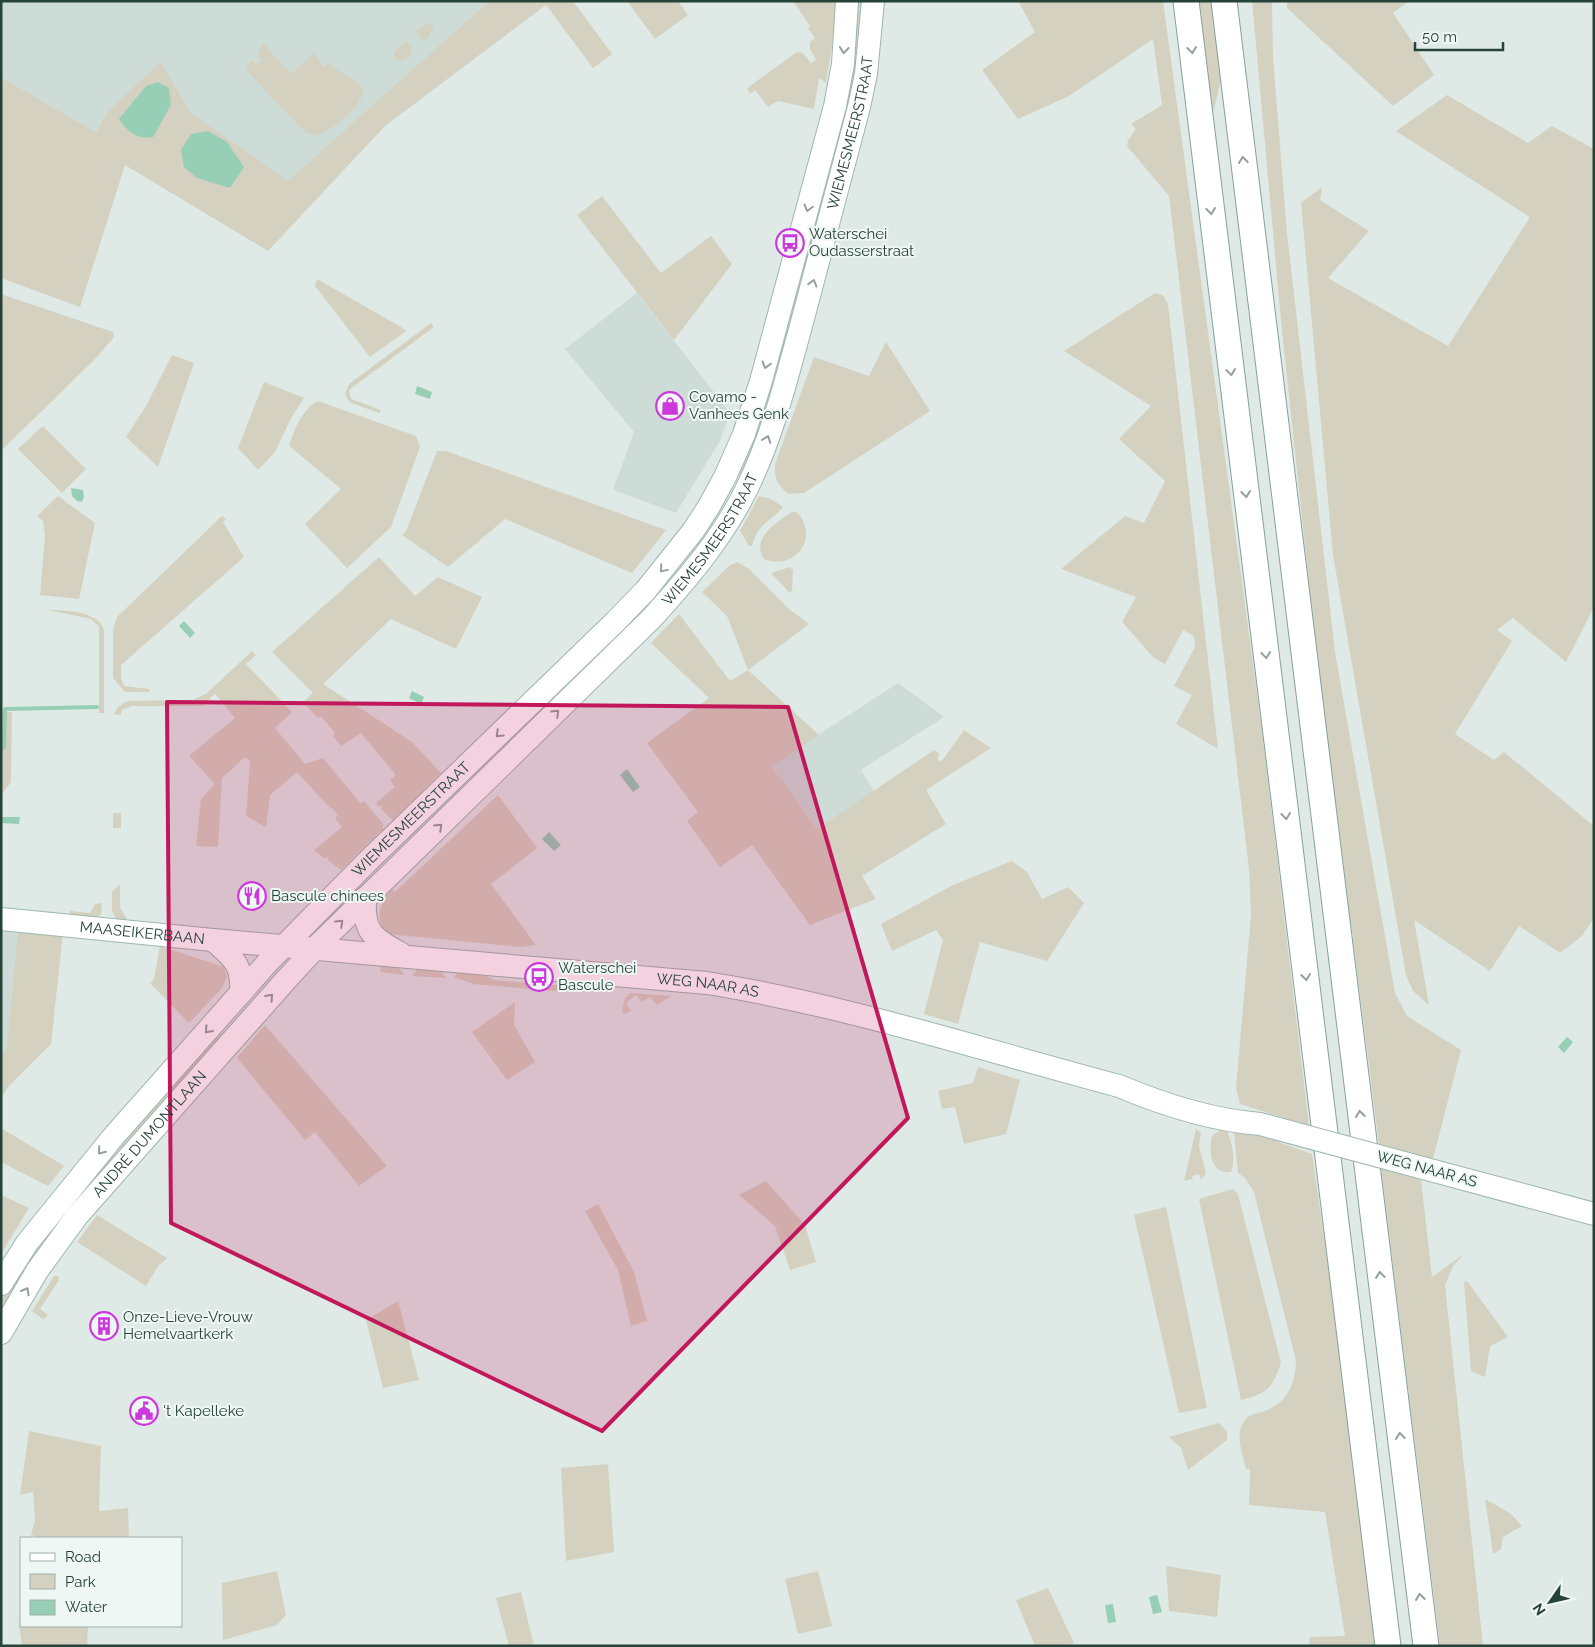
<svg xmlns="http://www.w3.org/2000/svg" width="1595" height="1647" viewBox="0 0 1595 1647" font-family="Raleway,sans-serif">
	<rect width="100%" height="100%" fill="#dfeae6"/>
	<!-- built -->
	<g fill="#cddcd7">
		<path d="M1 1H489L282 187 107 112 96 132 1 77Z"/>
		<path d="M637 293 730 413 720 441 676 513 613 490 634 432 565 349Z"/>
		<path d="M898 683 944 717 861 770 875 792 817 829 772 765Z"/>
		<path d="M1 927 18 929 6 1053 1 1052Z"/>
	</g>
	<!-- green -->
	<g fill="#d5d1c0">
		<path d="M489 1H573L612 54 593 68 546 5 385 126 268 251 125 165 80 307 1 278V77L96 132 108 111 161 62 190 112 288 181Z"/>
		<path d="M627 1H678L688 15 655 39Z"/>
		<path d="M793 1H835L834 33 826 83 819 78 814 109 778 101 768 107 755 90 750 94 747 88 797 52 803 53 811 63 816 60 810 49V42L815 38 808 28 810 26Z"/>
		<path d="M855 1H866L861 56 794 329 743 475 739 474 737 468Z"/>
		<path d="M1018 1H1163L1261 722 1309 1126 1240 1104 1236 1088 1251 915 1249 869 1169 196 1127 146 1128 140 1136 129 1131 124 1162 105 1153 39 1069 96 1018 119 982 70 1035 32Z"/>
		<path d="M1195 1H1214L1223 72 1211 121Z"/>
		<path d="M1252 1H1272L1273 58 1287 233 1335 652 1395 993 1407 1016 1461 1050 1433 1159 1379 1144 1315 640 1281 321Z"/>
		<path d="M1287 1H1409L1393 13 1434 75 1393 106 1287 8Z"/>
		<path d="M428 22 434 27 427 39 422 40 416 32Z"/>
		<path d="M405 42 409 43 412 47 411 54 405 60H398L394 56V52Z"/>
		<path d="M263 43 291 74 314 53 323 67 328 63 335 69 355 80 364 91C359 109 331 133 313 136L305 132 246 70 252 60 257 64 262 60 257 54Z"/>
		<path d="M1447 95 1528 143 1552 126 1594 149V607L1566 662 1513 618 1497 630 1512 641 1455 734 1494 760 1504 752 1594 826V918L1582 936 1560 953 1519 926 1490 971 1414 920 1429 1005 1413 991 1406 975 1333 555 1301 203 1322 187 1320 200 1369 231 1328 278 1448 346 1530 217 1396 131Z"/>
		<path d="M602 196 661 273 711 236 732 264 674 340 577 215Z"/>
		<path d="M317 279 401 327 406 331 370 357 315 286Z"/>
		<path d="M1155 293 1163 295 1168 304 1218 749 1176 724 1192 695 1174 686 1195 647 1194 636 1183 630 1165 664 1154 658 1122 622 1136 597 1061 569 1125 516 1144 523 1165 481 1119 439 1151 406 1064 351Z"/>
		<path d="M1 294 113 332 114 337 97 357 1 451Z"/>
		<path d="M431 323 434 327 349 390 351 399 381 410 379 413 349 402 345 394 349 384Z"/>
		<path d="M886 342 930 411 804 493 789 494C778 486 774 479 775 464L814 357 869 376Z"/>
		<path d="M172 355 194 363 158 467 126 437 146 406Z"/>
		<path d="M264 382 304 398 291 418 275 452 258 470 238 448Z"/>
		<path d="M318 401 416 436 420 447 391 527 347 568 305 524 341 489 289 446C295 429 301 410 318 401Z"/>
		<path d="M43 426 86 469 62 493 18 449Z"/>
		<path d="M437 451H446L666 530 632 573 505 519 448 567 402 535 406 531Z"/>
		<path d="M58 496 95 523 79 599 40 595 45 535 43 521 37 516Z"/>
		<path d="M759 496 771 499 783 507C770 522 758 523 752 546H749L740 531Z"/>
		<path d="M792 512H797C820 538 795 571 764 559 750 538 778 521 792 512Z"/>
		<path d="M222 516 226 519 223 522 244 557 121 665V678L124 686 149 689 150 692H125L113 678V629L117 617Z"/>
		<path d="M379 557 415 596 438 577 482 597 456 649 391 619 323 684 412 742 441 773 393 820 381 809 383 804 379 807 376 803 395 787 390 780 396 775 361 733 341 746 333 736 335 733 321 716 318 718 303 702 313 693 272 652Z"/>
		<path d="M737 562 748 568 789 609 809 624 748 670 819 735 772 766 817 829 934 750 940 754 937 759 941 762 964 730 991 748 926 790 946 824 862 876 876 899 810 925 752 845 720 867 687 821 698 812 647 743 709 698 651 643 679 614 730 681 748 670 727 616 702 592 729 566Z"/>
		<path d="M790 567 793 570 792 591 789 592 771 573Z"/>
		<path d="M43 609C63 612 94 608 104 629V713H99V627L91 619Z"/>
		<path d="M252 651 256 655 246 664 292 712 275 728 305 764 323 758 360 803 364 801 383 824V829L341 870 328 860V856L325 859 314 850 342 827 335 818 338 816 332 808 328 810 330 808 297 772 270 795 266 827 246 816 250 761 245 757 222 778 218 847 196 846 201 799 215 784 189 756 235 718 215 694 202 706H132L122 710 121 715 114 714 118 707 127 701 193 700 207 693Z"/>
		<path d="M1 712H12L11 782 1 795Z"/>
		<path d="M498 795 537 848 491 884 536 945 520 947 388 934C373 919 380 903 392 889L395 892Z"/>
		<rect x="113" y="813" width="8" height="15"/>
		<path d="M1012 861 1027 872 1042 899 1068 887 1084 903 1047 961 980 942 958 1024 924 1014 943 940 936 930 892 951 881 924 953 885Z"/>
		<path d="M120 884V908L127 919H116L112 911V892Z"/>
		<path d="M102 903 101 914 96 918 70 915V911L90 913 95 904Z"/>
		<path d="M18 929 63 933 51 1044 9 1086 1 1098V1052H6Z"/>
		<path d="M160 946 224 967 227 977 222 988 189 1023 150 983 154 979Z"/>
		<path d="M381 965 398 967 405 975 380 972Z"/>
		<path d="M418 969 440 970 446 978 412 976Z"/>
		<path d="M461 970 483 974 494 980 536 984V988H544V985H566V992L473 984 454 977Z"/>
		<path d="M630 993 671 996 657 1005 650 997 642 1002 636 995 626 1003 631 1011 624 1014 622 1011 625 998Z"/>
		<path d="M515 1002 514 1025 535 1062 507 1080 472 1032Z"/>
		<path d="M227 1020 231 1022 223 1031 206 1060 1 1319V1298L48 1227Z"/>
		<path d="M265 1025 387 1166 359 1186 315 1132 305 1140 237 1058Z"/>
		<path d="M978 1067 1020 1080 1006 1134 964 1144 955 1107 942 1109 938 1091 973 1083Z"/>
		<path d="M1224 1127C1232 1137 1236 1161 1231 1172 1211 1175 1208 1151 1212 1136Z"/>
		<path d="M1 1128 64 1166 48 1186 1 1162Z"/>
		<path d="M1196 1129 1201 1133 1199 1146 1206 1174 1201 1180 1199 1174 1192 1176 1193 1179 1184 1181Z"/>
		<path d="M1248 1131 1312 1154 1339 1341 1375 1646H1309L1310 1637 1345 1636 1325 1512 1249 1505 1250 1469H1246C1243 1456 1235 1436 1243 1423 1247 1415 1254 1414 1262 1412 1287 1404 1295 1385 1296 1361L1254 1192 1245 1178 1238 1173 1234 1132Z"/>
		<path d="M1381 1169 1421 1180 1432 1277 1464 1254 1453 1266 1445 1285 1483 1646H1440Z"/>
		<path d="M766 1181 805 1225 816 1262 790 1270 775 1226 739 1195Z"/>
		<path d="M1233 1189 1238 1194 1281 1363C1271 1390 1268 1393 1241 1400L1199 1199Z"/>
		<path d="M1 1195 29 1208 1 1254Z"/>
		<path d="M598 1204 634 1272 647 1321 631 1326 618 1270 585 1211Z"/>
		<path d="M1166 1207 1207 1408 1179 1413 1134 1215Z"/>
		<path d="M97 1215 167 1258 158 1266 146 1286 77 1242Z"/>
		<path d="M54 1276H58L59 1280 40 1309 47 1314V1317L43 1319 32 1311Z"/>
		<path d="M1467 1281 1508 1337 1490 1346 1485 1377 1471 1371 1464 1282Z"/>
		<path d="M398 1301 419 1380 383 1388 366 1320Z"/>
		<path d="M1219 1423 1227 1432V1440L1188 1470 1181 1448 1169 1437Z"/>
		<path d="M29 1431 101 1446 99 1511 128 1508 129 1538H41L31 1535 35 1520 33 1492 20 1495Z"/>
		<path d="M608 1464 614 1552 566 1561 561 1468Z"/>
		<path d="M1485 1499 1510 1513 1522 1526 1503 1537 1501 1549 1493 1554Z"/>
		<path d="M1166 1566 1221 1575 1217 1617 1169 1611Z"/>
		<path d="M277 1571 286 1615 277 1625 223 1640 222 1583Z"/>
		<path d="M818 1571 832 1626 798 1634 785 1579Z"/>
		<path d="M1048 1588 1074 1643 1067 1646H1035L1016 1600Z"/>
		<path d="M521 1592 534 1646H509L496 1598Z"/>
		<path d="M21 1612V1626H88L87 1646H22L19 1624Z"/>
	</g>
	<!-- water -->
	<g fill="#97ceb6">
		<path d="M158 82 169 88 171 105 153 137C137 140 128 132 119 119L146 86Z"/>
		<path d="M208 131 227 142 244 167 230 188 197 178 184 167 181 150 191 134Z"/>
		<path d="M417 386 432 392 430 399 415 394Z"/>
		<path d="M71 488 83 490 84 497 82 502 77 501 72 496Z"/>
		<path d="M184 621 195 633 190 638 179 626Z"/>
		<path d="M412 691 424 697 421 704 409 698Z"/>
		<path d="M627 769 640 787 633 792 620 775Z"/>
		<path d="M1 817H20L19 824 1 823Z"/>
		<path d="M549 832 561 845 554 851 542 839Z"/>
		<path d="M1567 1037 1573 1042 1564 1053 1558 1047Z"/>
		<path d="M1157 1595 1162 1612 1153 1614 1149 1597Z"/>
		<path d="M1113 1604 1116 1622 1108 1623 1105 1605Z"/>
	</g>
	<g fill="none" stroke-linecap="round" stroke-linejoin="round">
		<!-- stream -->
		<path stroke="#97ceb6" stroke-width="4" d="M1 749 4 747 5 709 97 707"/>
		<defs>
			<g id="major">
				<path d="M365 898C363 931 372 938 400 953"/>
				<path id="s1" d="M1 919 213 940 707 983C845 1005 983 1050 1119 1086 1164 1105 1211 1120 1260 1124"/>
				<path d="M213 940C233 958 243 964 241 993"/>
				<path d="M1434 1171 1594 1214"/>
				<path id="s2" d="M1 1284 27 1243 113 1137 268 962 371 858 615 622 646 590 693 531 708 508 725 477 744 434 761 381 835 106 843 64 847 1"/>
				<path id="s3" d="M1 1333 37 1271 77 1216 285 981 315 948 652 618C689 577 725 535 749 484 773 434 786 380 801 326 821 253 840 180 859 107L866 74 873 1"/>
			</g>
			<g id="highway">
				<path d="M1186 1 1388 1646"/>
				<path d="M1224 1 1426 1646"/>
			</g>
		</defs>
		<!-- major casing -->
		<use href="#major" stroke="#9db7ae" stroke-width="24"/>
		<!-- highway casing -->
		<use href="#highway" stroke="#85a298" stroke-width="27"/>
		<!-- major -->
		<use href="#major" stroke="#fff" stroke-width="22"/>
		<!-- highway -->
		<use href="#highway" stroke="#fff" stroke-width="25"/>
		<defs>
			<path id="major-bridge" d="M1260 1124 1434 1171"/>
		</defs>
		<!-- major-bridge casing -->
		<use href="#major-bridge" stroke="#9db7ae" stroke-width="24" stroke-linecap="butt"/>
		<!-- major-bridge -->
		<use href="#major-bridge" stroke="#fff" stroke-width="22"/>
	</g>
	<!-- one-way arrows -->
	<defs><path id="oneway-chevron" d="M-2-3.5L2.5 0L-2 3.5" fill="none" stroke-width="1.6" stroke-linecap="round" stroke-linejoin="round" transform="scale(1.25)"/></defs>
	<g stroke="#92a19c">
		<use href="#oneway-chevron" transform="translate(844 50) rotate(96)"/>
		<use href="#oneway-chevron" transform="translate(1192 50) rotate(83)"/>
		<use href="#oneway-chevron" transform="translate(1243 160) rotate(-97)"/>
		<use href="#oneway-chevron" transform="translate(808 208) rotate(105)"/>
		<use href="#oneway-chevron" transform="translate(1211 211) rotate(83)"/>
		<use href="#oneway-chevron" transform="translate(813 283) rotate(-75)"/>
		<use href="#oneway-chevron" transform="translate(766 365) rotate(105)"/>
		<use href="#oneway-chevron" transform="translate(1231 372) rotate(83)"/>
		<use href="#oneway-chevron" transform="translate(767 439) rotate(-70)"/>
		<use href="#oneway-chevron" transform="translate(1246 494) rotate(83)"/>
		<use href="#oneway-chevron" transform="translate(663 569) rotate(130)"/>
		<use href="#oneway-chevron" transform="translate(1266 655) rotate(83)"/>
		<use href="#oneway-chevron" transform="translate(556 713) rotate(-44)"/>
		<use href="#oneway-chevron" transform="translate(499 734) rotate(136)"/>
		<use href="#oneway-chevron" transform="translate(1286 816) rotate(83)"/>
		<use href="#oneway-chevron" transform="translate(439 827) rotate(-44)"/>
		<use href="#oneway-chevron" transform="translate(340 923) rotate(-44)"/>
		<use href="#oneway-chevron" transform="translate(1306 977) rotate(83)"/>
		<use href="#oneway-chevron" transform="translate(270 997) rotate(-48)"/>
		<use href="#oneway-chevron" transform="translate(208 1030) rotate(132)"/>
		<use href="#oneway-chevron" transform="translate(1360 1114) rotate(-97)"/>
		<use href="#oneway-chevron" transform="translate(101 1151) rotate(129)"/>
		<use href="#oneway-chevron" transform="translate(1380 1275) rotate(-97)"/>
		<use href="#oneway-chevron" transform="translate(26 1291) rotate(-60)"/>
		<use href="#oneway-chevron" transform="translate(1400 1436) rotate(-97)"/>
		<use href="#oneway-chevron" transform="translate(1420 1597) rotate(-97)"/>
	</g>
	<!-- marked area -->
	<path fill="#c2185b" fill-opacity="0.2" stroke="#c2185b" stroke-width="4" stroke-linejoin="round" d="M167 702 788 707 908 1118 602 1431 171 1223Z"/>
	<!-- icons -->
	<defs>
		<symbol id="bus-ring" viewBox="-11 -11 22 22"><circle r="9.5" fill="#eff7f4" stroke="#cc38db" stroke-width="1.5"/><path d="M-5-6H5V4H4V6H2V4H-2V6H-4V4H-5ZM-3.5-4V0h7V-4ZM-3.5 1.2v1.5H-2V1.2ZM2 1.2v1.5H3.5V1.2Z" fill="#cc38db"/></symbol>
		<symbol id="shop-ring" viewBox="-11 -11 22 22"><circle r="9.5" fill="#eff7f4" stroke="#cc38db" stroke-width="1.5"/><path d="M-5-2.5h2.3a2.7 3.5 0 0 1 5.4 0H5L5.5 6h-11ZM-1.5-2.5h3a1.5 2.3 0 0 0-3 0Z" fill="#cc38db"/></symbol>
		<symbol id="restaurant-ring" viewBox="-11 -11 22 22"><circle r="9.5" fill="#eff7f4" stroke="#cc38db" stroke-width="1.5"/><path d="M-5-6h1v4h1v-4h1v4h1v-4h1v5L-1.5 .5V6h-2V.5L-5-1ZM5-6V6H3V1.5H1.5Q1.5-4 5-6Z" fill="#cc38db"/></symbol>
		<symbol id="building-ring" viewBox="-11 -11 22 22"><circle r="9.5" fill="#eff7f4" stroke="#cc38db" stroke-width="1.5"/><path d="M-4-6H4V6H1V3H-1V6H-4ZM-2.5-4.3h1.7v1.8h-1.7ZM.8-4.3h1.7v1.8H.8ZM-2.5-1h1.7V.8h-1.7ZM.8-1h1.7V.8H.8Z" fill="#cc38db"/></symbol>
		<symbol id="civic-ring" viewBox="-11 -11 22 22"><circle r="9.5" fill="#eff7f4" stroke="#cc38db" stroke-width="1.5"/><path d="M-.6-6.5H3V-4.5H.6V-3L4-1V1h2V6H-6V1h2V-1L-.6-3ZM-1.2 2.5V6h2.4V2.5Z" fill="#cc38db"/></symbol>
	</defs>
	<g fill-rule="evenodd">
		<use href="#bus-ring" x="774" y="227" width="32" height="32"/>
		<use href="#shop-ring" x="654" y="390" width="32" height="32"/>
		<use href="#restaurant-ring" x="236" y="880" width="32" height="32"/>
		<use href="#bus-ring" x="523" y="961" width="32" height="32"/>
		<use href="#building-ring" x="88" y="1310" width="32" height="32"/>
		<use href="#civic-ring" x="128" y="1395" width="32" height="32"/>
	</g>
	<g text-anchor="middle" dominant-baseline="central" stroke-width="4" stroke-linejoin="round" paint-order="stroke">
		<!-- street labels -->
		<g font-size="15" fill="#26433a" stroke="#eff7f4">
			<text stroke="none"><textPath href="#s3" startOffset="1502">WIEMESMEERSTRAAT</textPath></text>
			<text stroke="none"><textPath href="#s3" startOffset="1068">WIEMESMEERSTRAAT</textPath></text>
			<text stroke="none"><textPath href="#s2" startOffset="621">WIEMESMEERSTRAAT</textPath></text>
			<text stroke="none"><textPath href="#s1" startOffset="142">MAASEIKERBAAN</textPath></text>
			<text stroke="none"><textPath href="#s1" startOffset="710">WEG NAAR AS</textPath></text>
			<text stroke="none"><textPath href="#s3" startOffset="249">ANDRÉ DUMONTLAAN</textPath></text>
			<text transform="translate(1427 1169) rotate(15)">WEG NAAR AS</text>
		</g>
		<!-- poi labels -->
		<g font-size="15" fill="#26433a" stroke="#eff7f4" text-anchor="start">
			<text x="809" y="234">Waterschei<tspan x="809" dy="17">Oudasserstraat</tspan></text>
			<text x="689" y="397">Covamo -<tspan x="689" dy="17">Vanhees Genk</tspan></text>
			<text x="271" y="896">Bascule chinees</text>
			<text x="558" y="968">Waterschei<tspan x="558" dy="17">Bascule</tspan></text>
			<text x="123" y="1317">Onze-Lieve-Vrouw<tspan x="123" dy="17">Hemelvaartkerk</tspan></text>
			<text x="163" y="1411">'t Kapelleke</text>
		</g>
	</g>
	<!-- border -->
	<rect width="1595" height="1647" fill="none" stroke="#26433a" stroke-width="5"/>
	<!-- legend -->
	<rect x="20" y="1537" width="162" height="90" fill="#eff7f4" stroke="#9fafaa"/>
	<rect x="30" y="1553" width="25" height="8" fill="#ffffff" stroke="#9fafaa"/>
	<text x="65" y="1562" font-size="15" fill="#26433a">Road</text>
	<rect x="30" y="1574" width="25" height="15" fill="#d5d1c0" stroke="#9fafaa"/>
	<text x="65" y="1587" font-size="15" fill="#26433a">Park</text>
	<rect x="30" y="1600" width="25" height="15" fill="#97ceb6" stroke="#9fafaa"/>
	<text x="65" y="1612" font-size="15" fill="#26433a">Water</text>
	<!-- north arrow -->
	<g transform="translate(1550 1602) rotate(236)" stroke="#eff7f4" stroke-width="4" paint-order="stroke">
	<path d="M0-4L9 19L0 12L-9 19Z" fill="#26433a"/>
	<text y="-8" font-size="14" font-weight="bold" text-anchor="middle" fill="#26433a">N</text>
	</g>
	<!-- scale -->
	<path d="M1415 42v8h88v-8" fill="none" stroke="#26433a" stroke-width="2.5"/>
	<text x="1422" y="42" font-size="15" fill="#26433a" stroke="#eff7f4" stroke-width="4" paint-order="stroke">50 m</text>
</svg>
